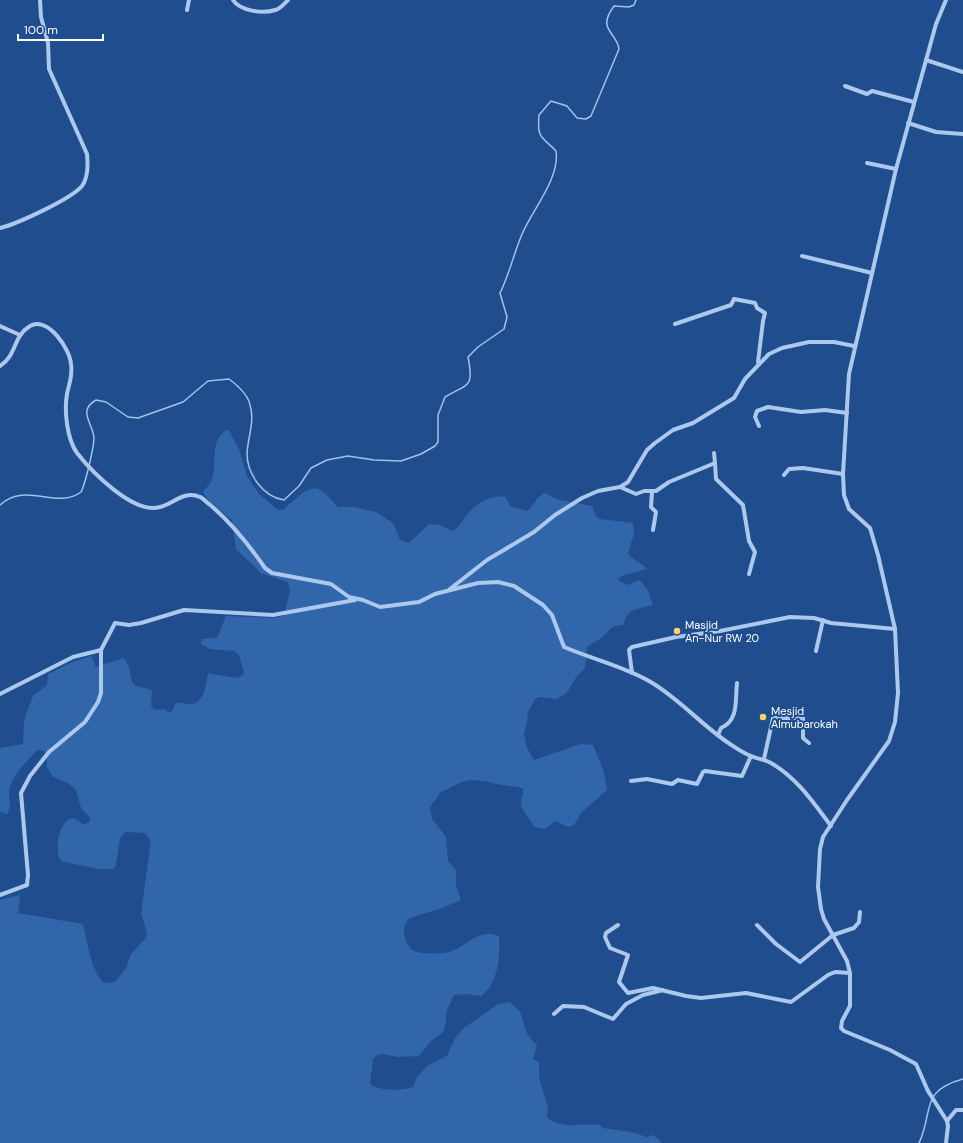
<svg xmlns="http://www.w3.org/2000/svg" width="963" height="1143" viewBox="0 0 963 1143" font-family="'DM Sans',sans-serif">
	<rect width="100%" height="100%" fill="#1f4d8e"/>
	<!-- green -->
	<path fill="#3266ab" d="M228 429 239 449 247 476 259 494 278 510H283C292 503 308 483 320 490 326 493 333 502 338 507H354L376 512 393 523 400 540 409 543 429 524 440 525 452 531C458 529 459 525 463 520 473 506 487 494 506 497L510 506 527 511C534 506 537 495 545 493L559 500 592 506 596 516 600 519 633 523 634 534 628 553C634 562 642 562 647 569L621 576 618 580 627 585 640 580 647 589 653 604C637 611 629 606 623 625 608 626 611 630 601 638 597 641 591 644 587 647L585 668 577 676 566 694 556 699 540 697 535 699 528 712 527 723 524 734 526 746 534 760 581 744 593 745 604 772 607 790 582 812 574 825 569 827 555 821 545 829 534 827C531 820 522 811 521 804 521 798 524 793 523 788L496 784 485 781 469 780 459 783 440 793 430 807 432 819 446 837 448 861 456 870V885L461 900 442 908 410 918C405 922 403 928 404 934 405 939 409 947 412 950 418 955 445 954 452 951 468 945 479 928 499 936 500 956 499 983 481 996L465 994 454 995 447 1010 445 1027 443 1032 430 1042 419 1056 398 1057 383 1054 377 1055 373 1059 370 1084C379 1091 402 1091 413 1087L417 1077 427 1066 447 1056 455 1038 464 1028 498 1004 509 1002C525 1012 521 1021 528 1035 530 1039 534 1042 537 1045L533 1059 539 1062V1078L548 1108 547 1117C560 1130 582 1123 599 1125L603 1128 631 1132 647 1137 652 1135 659 1139 661 1143H0V900L20 895 18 913 83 924C88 943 90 969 104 983L115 982 126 968 131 954 146 938 147 933 141 913 151 841 145 833 126 832 120 838 116 865 113 869H98L61 861C54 852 58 819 74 818L83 824 88 823 91 819 81 808 76 790 68 783 53 777 47 767V758L43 750H37C29 759 13 775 10 786 7 795 13 805 7 814L0 812V748L23 744 24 720 33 696 47 685 48 674 72 662 91 656 96 667 124 658 129 667 132 682 136 686 152 690 151 705 154 710 165 709 169 713 173 710 175 703C181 702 186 705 192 704 205 702 206 683 208 673L235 678 240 677 244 673 239 655 234 651 210 649 201 644 202 639 217 638 226 616 272 618 284 616 290 591 288 582 261 573 236 549 232 520 208 500 203 492C205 489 209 485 211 482 219 465 207 441 228 429Z"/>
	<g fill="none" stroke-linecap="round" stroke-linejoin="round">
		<!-- stream -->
		<g stroke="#a0c3ee" stroke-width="1.5">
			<path d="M0 505C26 481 57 510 81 492 85 485 94 447 94 438 93 423 77 411 96 400L106 402 128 417 138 418 183 402 208 381 229 379C237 385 248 394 250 405 255 421 248 437 247 453 247 474 263 497 284 500L299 486 311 468 327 460 348 456 374 460 401 461 421 454 435 446 438 442V415L445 397C469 383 474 388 468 357L478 347 504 329 507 317 500 293C510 273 514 252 523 232 534 208 560 177 556 151 542 136 537 140 539 115L551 101 567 106 577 118 586 119 591 116 619 49C617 32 596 30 614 6L629 7 634 5 636 0"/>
			<path d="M919 1143C934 1111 919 1091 963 1079"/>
		</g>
		<!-- minor -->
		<g stroke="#adc8ed" stroke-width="4">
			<path d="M233 0C240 11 263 14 275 10 280 9 284 4 288 0"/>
			<path d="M187 10 189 0"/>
			<path d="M926 60 963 72"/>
			<path d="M845 86 867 94 872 91 914 102"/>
			<path d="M908 123 936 132 963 134"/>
			<path d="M867 163 896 169"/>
			<path d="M0 228C17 224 71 199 82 186 88 178 88 164 87 154L49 69 48 43 41 17 40 0"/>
			<path d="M802 256 872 273"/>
			<path d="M675 324 731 305 734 299 755 303 757 308 765 313 763 321 758 362"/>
			<path d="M0 326 20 335"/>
			<path d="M0 366C18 354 12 337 30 326 48 316 70 349 71 364 73 375 69 384 67 394 64 411 67 439 77 453 92 472 134 515 160 507 173 504 184 490 200 497 203 498 206 502 209 504 231 522 249 545 265 568L272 573 331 584 349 597 363 600 380 607 419 602 435 594 478 583 498 582 514 586 543 605 552 615 564 647C592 659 623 666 649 681 679 698 701 725 730 744 736 748 743 753 751 756 757 759 764 759 771 763 797 778 813 802 831 826"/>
			<path d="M759 426 755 417 757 411 768 407 801 412 825 410 847 413"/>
			<path d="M714 453 715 463"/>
			<path d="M784 475 789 469 803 468 843 474"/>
			<path d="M620 487 636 494 644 491H656L669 482 715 463 716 479 743 505 749 541 755 552 749 574"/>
			<path d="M652 492 651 507 656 512 653 530"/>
			<path d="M450 589 487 560 534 532 555 515 582 498 598 491 620 487 628 482 647 450 655 443 673 430 693 423 734 398 745 379 769 354 782 348 809 342H834L854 346"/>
			<path d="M816 651 823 620"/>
			<path d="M632 673 629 650 632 647 676 637 720 631 790 617 814 618 831 623 895 629"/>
			<path d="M0 694 73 657 101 650"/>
			<path d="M718 735 721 728C739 720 735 701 737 683"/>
			<path d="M764 759 773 718H803V738L809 743"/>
			<path d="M631 781 647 779 672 784 678 780 697 784 703 772 705 771 742 776 751 756"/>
			<path d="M0 895 27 885 28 875 21 793 30 776 49 752 85 722 98 702 101 693V650L115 623 129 625 141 623 184 610 273 615 355 600"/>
			<path d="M618 925 606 933 605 937 610 948 628 955 619 982 628 993 653 988 686 996 701 998 746 993 791 1002 828 975 835 972 850 973"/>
			<path d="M757 925 776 944 800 962 833 935 854 928 859 922 860 912"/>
			<path d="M554 1014 563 1006 584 1007 613 1019 626 1004 643 995 663 990"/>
			<path d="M947 1121 956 1110H963"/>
			<path d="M946 1143 948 1126 947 1121 928 1091 916 1064 890 1050 844 1031 841 1028 842 1021 850 1006V973L847 961 824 919 821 909 818 887 820 849 823 837 847 800 889 741 895 722 898 693 895 629 878 555 870 528 849 509 844 495 843 474 849 374 896 169 936 24 946 0"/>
		</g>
	</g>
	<!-- markers -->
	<g fill="#fbd46c" stroke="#1f4d8e" stroke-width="1.5">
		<circle cx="677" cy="631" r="4"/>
		<circle cx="763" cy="717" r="4"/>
	</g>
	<g text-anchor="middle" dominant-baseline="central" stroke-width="4" stroke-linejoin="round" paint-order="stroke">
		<!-- poi labels -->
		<g font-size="11" fill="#fff" stroke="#1f4d8e" text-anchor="start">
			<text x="685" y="625">Masjid<tspan x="685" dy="13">An-Nur RW 20</tspan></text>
			<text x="771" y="711">Mesjid<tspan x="771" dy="13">Almubarokah</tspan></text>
		</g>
	</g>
	<!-- scale -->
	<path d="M18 34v6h85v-6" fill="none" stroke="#ffffff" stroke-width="2"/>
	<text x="24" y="34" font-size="12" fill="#ffffff" stroke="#1f4d8e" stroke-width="3" paint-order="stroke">100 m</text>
</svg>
